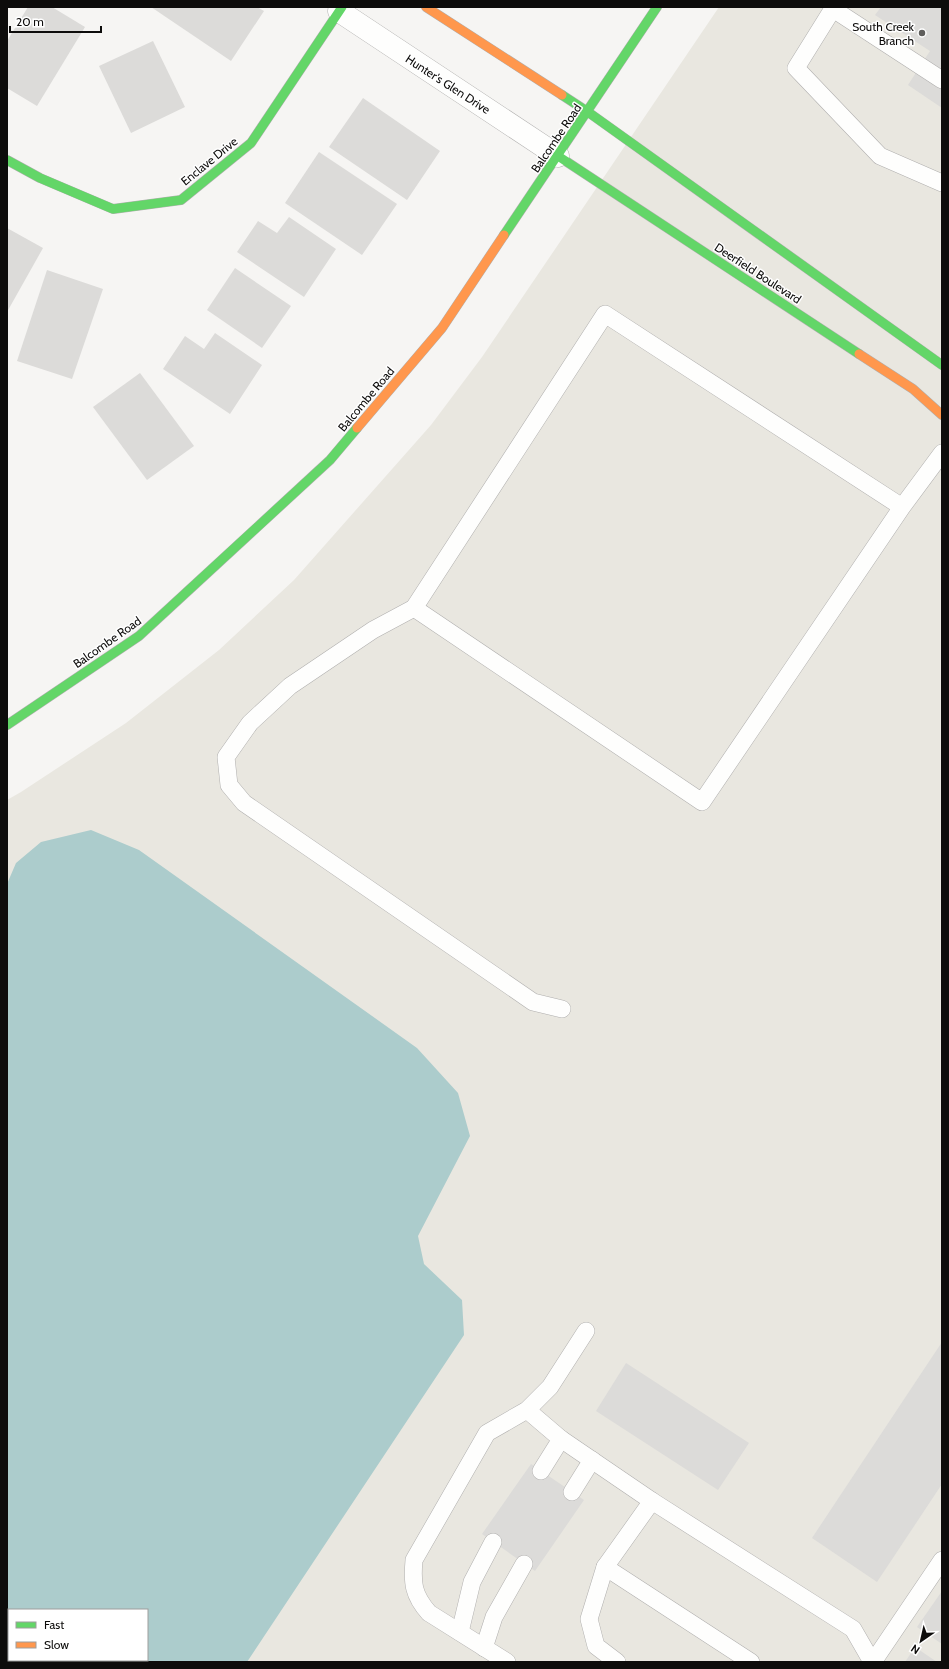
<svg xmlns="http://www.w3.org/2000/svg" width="949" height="1669" viewBox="0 0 949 1669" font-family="Cabin,sans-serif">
	<rect width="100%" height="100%" fill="#f6f5f3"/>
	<!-- built -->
	<path fill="#e9e7e0" d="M719 7H942V1662H78L79 1660H147V1610L7 1457V800L21 792 126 723 219 650 294 580 431 425 482 357Z"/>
	<!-- water -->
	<path fill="#accccc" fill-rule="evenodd" d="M91 830 139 850 417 1048 458 1093 470 1136 418 1236 424 1264 462 1300 464 1335 247 1662H7V884L16 863 41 842ZM9 1610H147V1660H9Z"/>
	<!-- building -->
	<g fill="#dcdbd9">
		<path d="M28 7H52L85 27 37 106 7 88V41Z"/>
		<path d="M151 7H257L264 11 231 61Z"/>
		<path d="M881 7H942V108L908 85 930 51 875 15Z"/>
		<path d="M153 41 185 107 131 133 99 66Z"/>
		<path d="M363 98 440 151 407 200 329 147Z"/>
		<path d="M319 152 397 204 362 255 285 203Z"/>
		<path d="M289 217 336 249 304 297 237 252 258 221 277 233Z"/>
		<path d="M7 228 43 248 7 312Z"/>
		<path d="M235 268 291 306 262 348 207 310Z"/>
		<path d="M47 270 103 289 72 379 17 361Z"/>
		<path d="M215 333 262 365 230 414 163 369 185 336 204 349Z"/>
		<path d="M140 373 194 446 147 480 93 407Z"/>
		<path d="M942 1342V1484L877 1582 812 1538Z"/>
		<path d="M626 1363 749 1443 718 1490 596 1411Z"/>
		<path d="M531 1464 584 1500 535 1571 482 1534Z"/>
		<path d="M942 1591V1644L917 1627Z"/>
		<path d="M915 1647 937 1662H905Z"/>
	</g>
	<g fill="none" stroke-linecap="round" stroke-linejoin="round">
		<defs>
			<g id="lane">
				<path d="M834 7 796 68 880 156 942 183"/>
				<path d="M833 9 942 80"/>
				<path d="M902 507 605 314 414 608 702 802 902 507 942 453"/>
				<path d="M414 608 373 630 290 686 250 723 226 757 229 785 244 803 533 1002 562 1009"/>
				<path d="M527 1410 561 1439 652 1501"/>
				<path d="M541 1471 561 1439"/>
				<path d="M572 1492 592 1460"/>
				<path d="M605 1567 751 1662"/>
				<path d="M460 1632 472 1582 493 1542"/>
				<path d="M484 1648 494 1617 524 1564"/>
				<path d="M507 1662 429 1613C413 1595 412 1583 414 1560L487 1433 527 1410 550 1387 586 1331"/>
				<path d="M617 1662 596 1646 589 1619 605 1567 652 1501 853 1629 872 1662"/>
				<path d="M873 1662 942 1560"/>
			</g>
			<path id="street" d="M339 11 558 156"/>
			<g id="fast">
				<path d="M562 95 588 112 942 365"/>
				<path d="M558 156 859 354"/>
				<path d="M7 160 40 178 113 209 181 200 251 143 342 7"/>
				<path d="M504 235 657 7"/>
				<path d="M7 725 139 636 330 460 357 428"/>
			</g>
			<g id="slow">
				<path d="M426 7 562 95"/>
				<path d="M859 354 913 389 942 415"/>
				<path d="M357 428 442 328 504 235"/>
			</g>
		</defs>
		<!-- lane casing -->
		<use href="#lane" stroke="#b0afae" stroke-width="18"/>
		<!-- street casing -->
		<use href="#street" stroke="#b0afae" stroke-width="23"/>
		<!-- fast casing -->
		<use href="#fast" stroke="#b0afae" stroke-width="10"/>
		<!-- slow casing -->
		<use href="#slow" stroke="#b0afae" stroke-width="10"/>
		<!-- lane -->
		<use href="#lane" stroke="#fefefd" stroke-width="17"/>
		<!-- street -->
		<use href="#street" stroke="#fefefd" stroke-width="22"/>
		<!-- fast -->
		<use href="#fast" stroke="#63d668" stroke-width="9"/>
		<!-- slow -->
		<use href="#slow" stroke="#ff974d" stroke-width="9"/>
	</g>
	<!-- markers -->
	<circle fill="#5f5e5c" stroke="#fff" stroke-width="1.5" cx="922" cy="33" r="4"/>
	<g text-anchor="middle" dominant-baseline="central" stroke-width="3" stroke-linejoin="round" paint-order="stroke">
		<!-- poi labels -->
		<g font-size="12" fill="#0d0c0b" stroke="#fff" text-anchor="end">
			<text x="914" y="26">South Creek<tspan x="914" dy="14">Branch</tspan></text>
		</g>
		<!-- street labels -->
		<g font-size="12" fill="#0d0c0b" stroke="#fff">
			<text transform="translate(448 84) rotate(33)">Hunter's Glen Drive</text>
			<text transform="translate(556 138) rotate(-56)">Balcombe Road</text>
			<text transform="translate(209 161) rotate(-39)">Enclave Drive</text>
			<text transform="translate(758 273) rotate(33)">Deerfield Boulevard</text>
			<text transform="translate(366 399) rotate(-50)">Balcombe Road</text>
			<text transform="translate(107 642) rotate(-35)">Balcombe Road</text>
		</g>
	</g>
	<!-- border -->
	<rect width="949" height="1669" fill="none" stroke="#0d0c0b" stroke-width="16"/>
	<!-- legend -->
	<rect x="8" y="1609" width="140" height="52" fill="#ffffff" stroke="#9e9e9d"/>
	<rect x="16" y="1622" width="20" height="6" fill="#63d668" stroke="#9e9e9d"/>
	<text x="44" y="1629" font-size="12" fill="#0d0c0b">Fast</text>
	<rect x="16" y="1642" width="20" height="6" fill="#ff974d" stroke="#9e9e9d"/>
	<text x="44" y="1649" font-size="12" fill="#0d0c0b">Slow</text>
	<!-- north arrow -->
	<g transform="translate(921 1641) rotate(214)" stroke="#ffffff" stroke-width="3" paint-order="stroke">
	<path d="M0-3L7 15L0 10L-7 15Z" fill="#0d0c0b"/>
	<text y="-6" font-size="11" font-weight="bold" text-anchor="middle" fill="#0d0c0b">N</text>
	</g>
	<!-- scale -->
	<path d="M10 26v6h91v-6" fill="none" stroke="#0d0c0b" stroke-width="2"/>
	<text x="16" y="26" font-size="12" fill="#0d0c0b" stroke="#ffffff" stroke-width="3" paint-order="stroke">20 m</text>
</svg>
